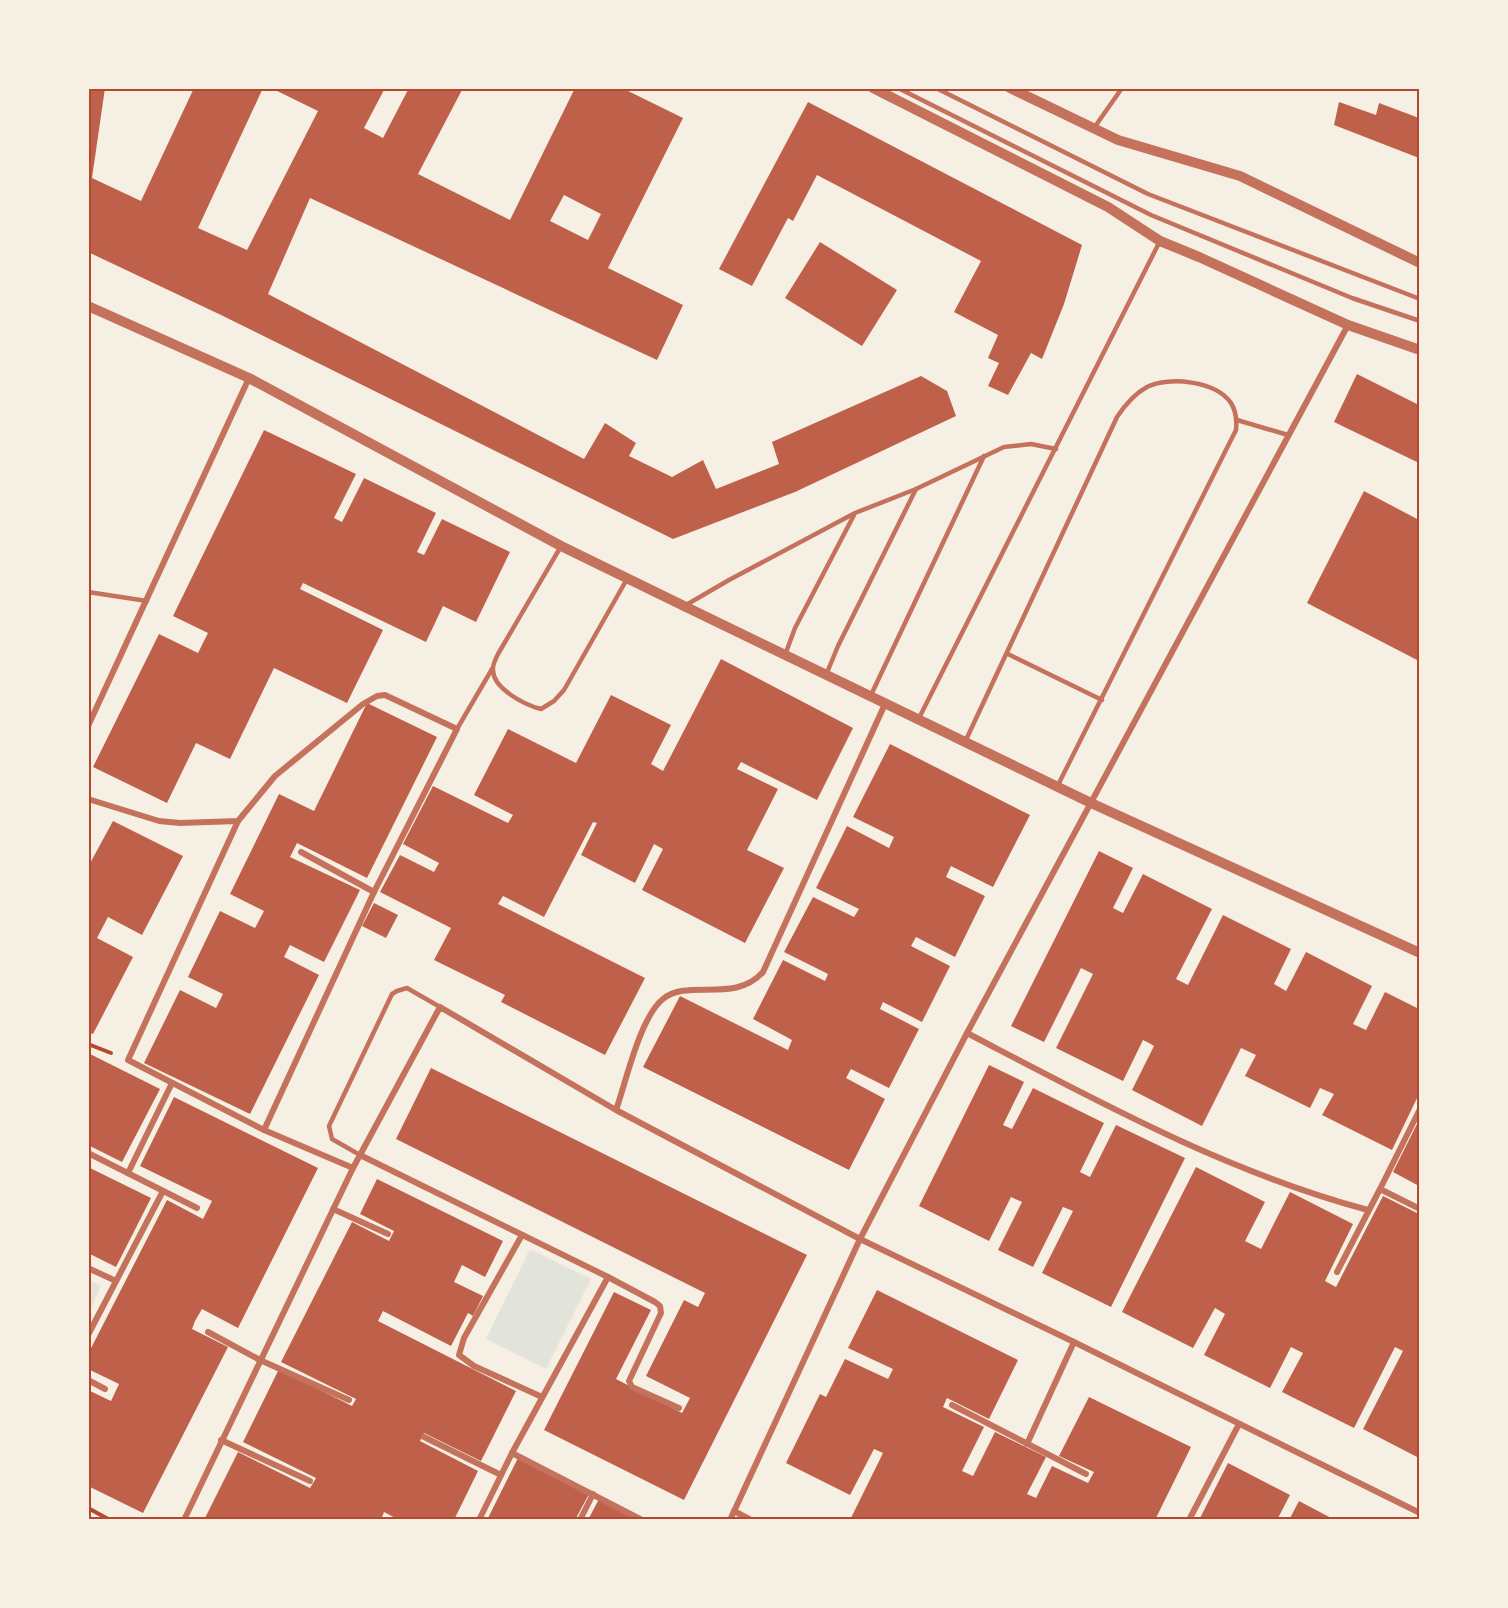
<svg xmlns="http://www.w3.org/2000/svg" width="1508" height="1608" font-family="'Alegreya Sans',sans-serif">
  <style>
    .green { fill: #e2e4dc }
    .building { fill: #bf614a; fill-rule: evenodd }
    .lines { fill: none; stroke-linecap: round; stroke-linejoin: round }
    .path { stroke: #b5482f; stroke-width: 4 }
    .service { stroke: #c5725c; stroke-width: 4.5 }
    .minor { stroke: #c5725c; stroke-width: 6 }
    .tertiary { stroke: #c5725c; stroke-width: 10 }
    .neatline { fill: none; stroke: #b5482f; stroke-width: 2 }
  </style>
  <rect width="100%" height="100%" fill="#f6efe4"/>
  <g class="green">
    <path d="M530 1249 591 1279 546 1369 486 1339Z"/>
    <path d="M89 1280 101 1286 89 1312Z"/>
  </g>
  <g class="building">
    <path d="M88 88H105L92 178 141 201 194 88H263L198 228 247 250 318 111 271 88H385L364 128 383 138 409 88H463L418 174 510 220 575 88H622L683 118 608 268 683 305 657 360 310 198 268 294 584 459 605 423 636 443 629 456 672 477 703 460 716 489 779 464 772 442 921 376 947 391 956 416 795 492 673 539 221 315 88 252ZM564 195 601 214 588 240 550 221Z"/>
    <path d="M808 102 1082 245 1064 304 1042 359 1031 353 1008 395 988 386 999 363 988 358 998 335 954 312 981 261 817 175 793 221 788 218 752 286 719 269Z"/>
    <path d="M1339 102 1376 115 1379 103 1419 118V158L1334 125Z"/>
    <path d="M820 242 897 290 862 346 785 298Z"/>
    <path d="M1357 374 1419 405V463L1334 422Z"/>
    <path d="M264 430 356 474 334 518 342 522 364 478 436 513 417 552 424 555 442 519 510 552 476 622 443 606 426 642 303 583 300 589 383 630 347 703 274 668 230 759 196 743 167 803 93 767 159 634 198 653 208 633 173 616Z"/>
    <path d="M1364 491 1419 520V661L1307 603Z"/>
    <path d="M721 659 853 728 817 800 741 762 737 769 778 789 747 850 784 868 745 943 642 890 663 849 654 844 635 883 581 855 597 823 593 822 544 917 503 896 498 904 645 978 605 1055 501 1002 505 995 434 960 451 928 380 892 400 855 434 872 439 863 403 844 433 786 508 823 513 815 474 795 508 729 576 763 611 695 671 725 651 764 663 771Z"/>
    <path d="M367 703 437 737 367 878 297 843 290 857 360 890 324 962 290 945 284 957 319 975 250 1114 144 1063 180 990 216 1008 223 994 188 977 220 911 255 928 264 911 230 894 279 794 314 811Z"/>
    <path d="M890 744 1030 815 993 887 951 866 946 877 985 896 955 957 916 937 911 946 950 966 922 1022 883 1002 880 1009 919 1029 889 1088 851 1069 846 1078 885 1099 849 1170 643 1067 680 996 788 1050 792 1040 753 1019 783 960 825 981 828 974 784 952 813 897 854 917 859 909 816 888 847 826 889 848 894 837 853 817Z"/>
    <path d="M113 821 183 856 142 935 108 917 97 938 133 957 93 1034 88 1032V867Z"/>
    <path d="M1099 851 1133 868 1113 908 1123 913 1143 874 1212 909 1176 979 1188 985 1223 915 1291 949 1274 984 1286 991 1306 952 1372 986 1353 1024 1366 1030 1385 992 1419 1009V1094L1392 1150 1322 1115 1334 1094 1320 1088 1310 1108 1245 1076 1256 1055 1241 1048 1202 1126 1132 1090 1154 1046 1149 1043 1143 1040 1123 1081 1056 1048 1093 974 1081 968 1044 1042 1011 1026Z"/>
    <path d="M374 903 398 915 386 938 362 926Z"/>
    <path d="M88 1053 160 1089 122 1162 88 1145Z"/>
    <path d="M989 1065 1024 1082 1003 1125 1012 1129 1033 1088 1104 1123 1080 1172 1090 1177 1116 1125 1185 1158 1111 1307 1042 1273 1073 1211 1063 1207 1033 1267 998 1250 1022 1202 1011 1197 989 1241 919 1206Z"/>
    <path d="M431 1068 807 1255 684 1500 544 1430 614 1292 651 1310 616 1379 682 1413 690 1398 646 1376 684 1300 698 1307 705 1293 396 1139Z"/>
    <path d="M174 1097 318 1168 238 1328 202 1309 195 1321 192 1329 228 1347 143 1513 88 1486V1390L111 1401 119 1384 88 1369V1354L167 1200 203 1219 212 1201 140 1166Z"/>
    <path d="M1419 1120V1186L1393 1172Z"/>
    <path d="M88 1167 151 1198 116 1267 88 1253Z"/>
    <path d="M1196 1167 1265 1202 1245 1241 1261 1249 1290 1192 1353 1224 1325 1281 1336 1287 1383 1196 1419 1214V1458L1363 1429 1403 1351 1395 1347 1354 1428 1282 1392 1303 1353 1291 1347 1270 1388 1204 1355 1225 1314 1215 1308 1193 1348 1122 1312Z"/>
    <path d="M377 1179 503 1241 485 1277 462 1265 454 1282 483 1296 473 1316 468 1313 451 1346 383 1311 378 1321 516 1391 481 1461 424 1433 420 1441 478 1471 454 1520H399L384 1512 381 1520H204L238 1452 310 1488 316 1478 243 1442 279 1369 352 1406 356 1399 281 1362 352 1222 389 1241 394 1231 360 1214Z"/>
    <path d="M877 1290 1018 1360 989 1419 947 1398 943 1407 984 1427 962 1471 973 1476 995 1432 1046 1457 1027 1494 1036 1498 1052 1466 1088 1483 1094 1472 1059 1456 1089 1397 1191 1447 1155 1520H850L883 1453 874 1449 850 1495 786 1463 820 1394 826 1397 845 1359 888 1379 893 1369 848 1348Z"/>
    <path d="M518 1458 589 1494 575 1520H487Z"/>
    <path d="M1228 1463 1290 1495 1277 1520H1199Z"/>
    <path d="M599 1499 639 1520H588Z"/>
    <path d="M1299 1501 1335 1520H1289Z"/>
  </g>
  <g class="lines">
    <g class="path">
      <path d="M88 1044 111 1053"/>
      <path d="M88 1508 110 1520"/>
    </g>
    <g class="service">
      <path d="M898 88 1151 215 1352 298 1420 321"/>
      <path d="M936 88 1148 194 1420 299"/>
      <path d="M1094 128 1122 88"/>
      <path d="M1237 420 1288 435"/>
      <path d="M560 548 498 654C496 658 493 664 493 668 491 688 525 705 541 709L554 701 564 690 627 579"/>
      <path d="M88 592 147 601"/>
      <path d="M686 605 729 580 855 513 916 489 1004 447 1031 444 1056 449"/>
      <path d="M1008 654 1102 700"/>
      <path d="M785 655 795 628 854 515"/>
      <path d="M826 675 838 646 916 489"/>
      <path d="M871 695 984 456"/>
      <path d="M918 720 1160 241"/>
      <path d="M457 729 492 669"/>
      <path d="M965 742 1117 417C1125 405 1134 394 1147 387 1169 376 1216 381 1231 403 1236 411 1237 420 1236 430L1058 785"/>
      <path d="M360 1155 332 1139 329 1126 392 994 397 991 407 988 440 1007"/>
    </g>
    <g class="minor">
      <path d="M88 726 249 378"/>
      <path d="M88 799 159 821 180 823 238 821 275 776 363 704 377 696 385 695 457 729 374 892 264 1130"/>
      <path d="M238 821 128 1060 264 1130 353 1168"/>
      <path d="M301 852 374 892"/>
      <path d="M967 1033C1097 1101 1226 1172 1368 1210"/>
      <path d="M1420 1109 1380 1189 1420 1209"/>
      <path d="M616 1110C626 1082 640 1017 663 999 688 978 735 1004 763 972L885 704"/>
      <path d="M88 1153 197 1208"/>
      <path d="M360 1155 608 1277 512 1453 479 1520"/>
      <path d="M128 1173 172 1083"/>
      <path d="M333 1209 388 1234"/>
      <path d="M522 1235 464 1338 459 1355 474 1366 542 1397"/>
      <path d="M88 1268 116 1281"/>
      <path d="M1337 1272 1380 1189"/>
      <path d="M608 1277 655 1302 660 1306 661 1313 629 1381 632 1387 679 1408"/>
      <path d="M208 1332 260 1360 349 1400"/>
      <path d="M88 1335 163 1191"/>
      <path d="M88 1380 105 1389"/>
      <path d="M952 1405 1086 1474"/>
      <path d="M424 1437 501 1475"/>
      <path d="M221 1440 310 1481"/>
      <path d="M1027 1444 1074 1342"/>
      <path d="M512 1453 642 1520"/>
      <path d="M734 1511 751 1520"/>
      <path d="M184 1520 353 1168 440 1007 616 1110 860 1239 1074 1342 1420 1513"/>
      <path d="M580 1520 593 1494"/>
      <path d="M730 1520 860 1239 967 1033 1348 325"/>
      <path d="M1189 1520 1239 1424"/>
    </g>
    <g class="tertiary">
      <path d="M873 88 1108 207 1160 241 1199 257 1348 325 1420 350"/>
      <path d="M1010 88 1118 140 1240 176 1420 263"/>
      <path d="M88 306 249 378 561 546 684 606 1091 803 1420 953"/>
    </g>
  </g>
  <rect width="1508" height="1608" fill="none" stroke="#f6efe4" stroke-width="180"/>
  <rect x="90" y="90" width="1328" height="1428" class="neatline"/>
</svg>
